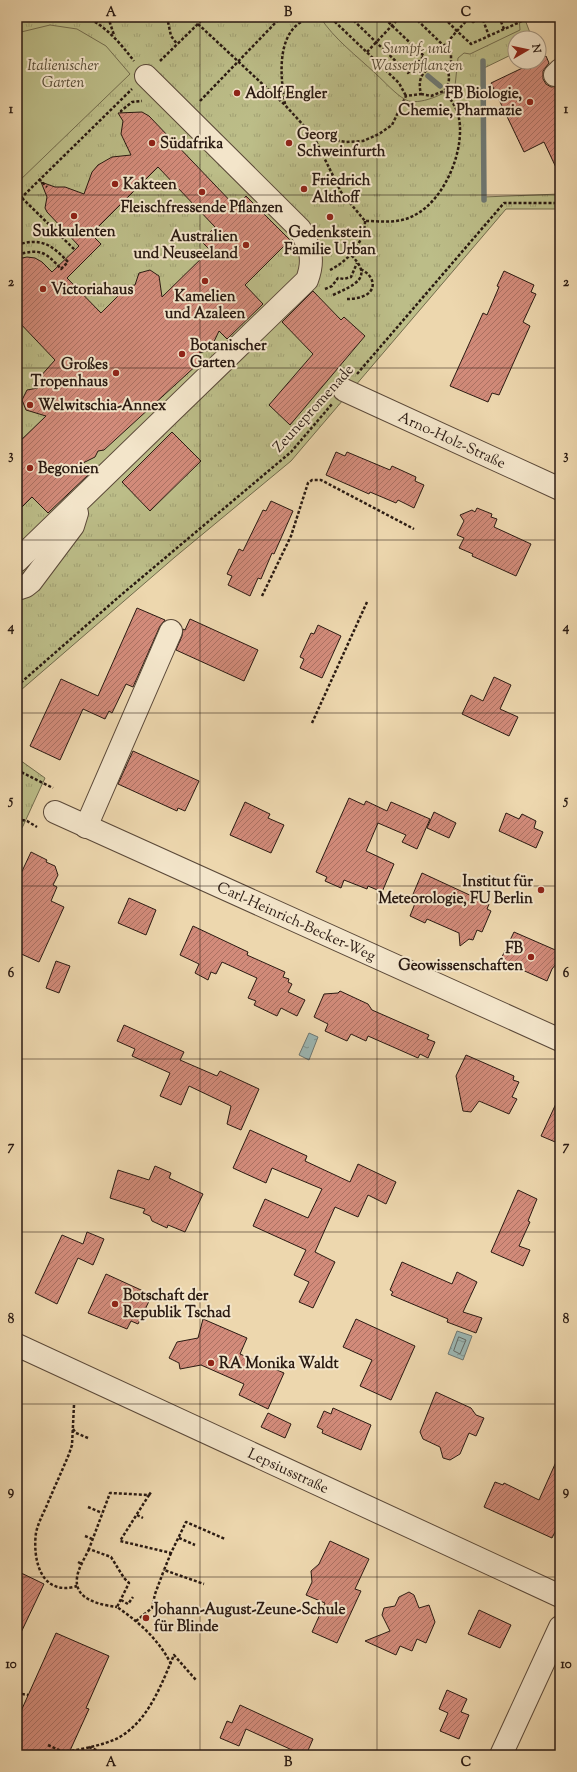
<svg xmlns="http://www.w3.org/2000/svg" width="577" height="1772" font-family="'Sorts Mill Goudy',serif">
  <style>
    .park { fill: url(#park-tufts); stroke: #736c4d }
    .garden { fill: #bcbd88; stroke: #736c4d }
    .water { fill: url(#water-ripples); stroke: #6e7873 }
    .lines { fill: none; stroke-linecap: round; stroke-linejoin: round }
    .shore { stroke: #636863; stroke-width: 1 }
    .stream { stroke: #6e7873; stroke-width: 5.5 }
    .building { fill: url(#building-hatch); stroke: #2a1a12; fill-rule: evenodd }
    .minor-casing { stroke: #5b4939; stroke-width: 24 }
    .path { stroke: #2a1a12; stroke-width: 2.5; stroke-dasharray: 3 2; stroke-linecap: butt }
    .minor { stroke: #f3e5ca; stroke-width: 22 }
    .grid { fill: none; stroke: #2a1a12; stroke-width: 1; stroke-opacity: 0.55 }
    .poi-dot { fill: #8f2418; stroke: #f3e5ca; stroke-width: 1.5 }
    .labels { text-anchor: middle; stroke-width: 4; stroke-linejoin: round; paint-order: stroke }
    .park-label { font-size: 15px; font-style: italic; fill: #564b35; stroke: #f3e5ca }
    .poi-label { font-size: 15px; font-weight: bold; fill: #2a1a12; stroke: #f3e5ca; text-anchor: start }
    .street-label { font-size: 15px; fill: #2a1a12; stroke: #f3e5ca }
    .neatline { fill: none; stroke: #2a1a12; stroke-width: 1.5 }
    .grid-label { font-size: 13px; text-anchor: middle; font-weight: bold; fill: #2a1a12 }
  </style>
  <defs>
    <pattern id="park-tufts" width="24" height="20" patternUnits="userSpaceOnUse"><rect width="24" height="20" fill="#bcbd88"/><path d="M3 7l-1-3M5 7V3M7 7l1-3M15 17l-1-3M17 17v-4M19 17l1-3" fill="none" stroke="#a2a274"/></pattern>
    <pattern id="water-ripples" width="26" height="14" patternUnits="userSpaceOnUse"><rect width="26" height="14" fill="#9cb7b4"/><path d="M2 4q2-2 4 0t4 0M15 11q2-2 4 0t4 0" fill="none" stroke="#7f9491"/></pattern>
    <pattern id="building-hatch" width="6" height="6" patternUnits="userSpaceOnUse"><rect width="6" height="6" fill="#d28b7a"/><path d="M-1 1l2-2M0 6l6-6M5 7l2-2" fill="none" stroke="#ab7163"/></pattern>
  </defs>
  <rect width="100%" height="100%" fill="#edd7ae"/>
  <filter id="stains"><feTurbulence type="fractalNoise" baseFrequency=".005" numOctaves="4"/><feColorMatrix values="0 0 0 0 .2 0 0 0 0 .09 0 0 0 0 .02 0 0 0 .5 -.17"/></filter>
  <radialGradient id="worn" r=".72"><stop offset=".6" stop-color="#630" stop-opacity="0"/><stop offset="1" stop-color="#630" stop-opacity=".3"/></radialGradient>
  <g class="park">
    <path d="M17 17H524L532 38H515V53L482 69 483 197 560 194V209H506L291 461 175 557 21 690 17 696Z"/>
    <path d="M17 758 45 778 23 826 20 831 17 832Z"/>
  </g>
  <g class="garden">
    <path d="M320 17H519L520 30 470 54 464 53 458 58 455 86C445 94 419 106 406 100 395 94 385 82 376 74 357 56 334 39 320 17Z"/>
    <path d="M50 25 77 29 106 46 130 74 17 183V33Z"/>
  </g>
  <g class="water">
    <path d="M309 1033 318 1037 309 1060 299 1055Z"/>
    <path d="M457 1331 472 1336 463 1360 448 1354Z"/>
  </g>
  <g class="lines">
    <path class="shore" d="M459 1337 466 1340 460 1354 454 1351Z"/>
    <g class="stream">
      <path d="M483 61 484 200"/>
      <path d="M428 76 440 86"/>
    </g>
  </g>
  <g class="building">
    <path d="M546 56 549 63 543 71V79L546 84 551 87 560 86V176L544 142 524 152 491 83 535 62H539V60Z"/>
    <path d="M142 112 149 116 236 207 246 196 290 240 245 285 263 304 227 339 219 331 210 350 199 353V363L104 450 98 451 95 457 79 465 88 475 48 513 32 497 17 512V444L46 416 26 410 22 400 27 390 38 388 39 378 55 360 17 320V259L27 257 35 258 42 262 52 272 79 246 47 212 45 208 47 197 41 182 55 187H65L84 194 92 172 98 165 112 157 131 155 121 134 123 121 118 113ZM158 167 215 227 201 241 210 250 162 297 159 276 150 270 139 273 135 285 128 286 101 313 67 278 101 244 91 234Z"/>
    <path d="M504 271 534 285 531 292 536 294 523 322 530 326 499 395 492 393 488 402 450 386 483 313 487 315 499 287 497 286Z"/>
    <path d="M313 291 341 320 344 317 365 336 290 425 269 405 313 354 282 322Z"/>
    <path d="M172 432 201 461 150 511 122 482Z"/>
    <path d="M336 452 345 456 347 452 390 470 392 466 416 477 415 481 424 485 414 508 398 500 396 503 370 492 369 494 326 475Z"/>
    <path d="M271 501 293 511 274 554 272 553 261 579 258 578 250 596 228 585 232 576 227 574 239 549 243 551 263 510 266 511Z"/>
    <path d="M477 508 492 514 491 517 497 519 494 527 531 544 516 576 472 556 473 554 459 548 464 538 457 535 464 521 460 515 472 510 475 512Z"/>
    <path d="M137 608 165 620 160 626 133 687 126 684 112 713 109 711 105 719 83 709 60 760 30 746 61 679 98 696Z"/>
    <path d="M190 619 258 650 244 681 176 650 182 636 183 629 185 630Z"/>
    <path d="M318 625 341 636 322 678 300 668 304 659 300 657 311 633 314 634Z"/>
    <path d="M494 677 511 685 500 709 518 717 509 736 462 714 471 695 483 701Z"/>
    <path d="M133 751 199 781 185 811 178 808 177 811 118 784Z"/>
    <path d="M349 798 364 805 366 801 387 811 391 802 430 819 417 849 402 842 406 835 378 823 366 851 394 864 382 892 368 886 367 889 344 880 341 888 325 881 327 877 316 872Z"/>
    <path d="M245 802 270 814 268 818 284 825 271 853 230 835Z"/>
    <path d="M434 812 456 823 449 838 427 828Z"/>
    <path d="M506 813 519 819 522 814 536 821 534 828 543 832 536 848 499 831Z"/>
    <path d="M31 852 47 860 46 862 55 866 58 875 53 885 57 887 51 901 64 907 39 962 17 952V882Z"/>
    <path d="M422 873 489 904 487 909 491 911 482 932 477 930 473 940 469 939 460 946 459 933 427 919 425 923 410 916 416 901 411 899Z"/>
    <path d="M129 898 156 910 146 935 118 923Z"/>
    <path d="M193 926 248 952 247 955 285 972 283 977 289 979 288 982 292 984 288 992 305 1000 297 1016 281 1008 277 1016 254 1005 256 1001 248 998 257 978 222 962 216 974 211 972 208 980 195 973 199 964 180 955Z"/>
    <path d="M514 932 560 952V959L552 969 547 981 509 964 499 963Z"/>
    <path d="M56 961 70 966 59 993 46 988Z"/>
    <path d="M340 991 368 1004 372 1010 429 1035 427 1039 435 1042 428 1058 420 1054 418 1058 368 1036 366 1041 351 1034 347 1041 325 1031 328 1024 314 1017 324 994 338 993Z"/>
    <path d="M124 1025 184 1052 180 1060 217 1076 220 1071 259 1089 241 1130 227 1124 231 1106 189 1086 181 1105 160 1096 170 1073 132 1056 135 1049 117 1041Z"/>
    <path d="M466 1055 514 1076 513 1080 519 1082 512 1097 517 1099 509 1114 479 1101 471 1112 463 1111 456 1076Z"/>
    <path d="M560 1095V1144L541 1136Z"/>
    <path d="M250 1130 307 1156 305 1161 350 1182 358 1164 396 1182 386 1204 368 1195 358 1217 335 1207 315 1252 335 1262 313 1308 299 1302 309 1282 294 1275 306 1250 253 1226 265 1199 308 1218 322 1189 272 1168 266 1183 233 1168Z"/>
    <path d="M155 1166 171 1173 169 1178 203 1194 185 1232 168 1225 167 1228 152 1221 150 1216 143 1213 145 1209 110 1198 118 1170 149 1180Z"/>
    <path d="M518 1190 537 1199 528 1221 530 1222 519 1246 530 1250 523 1266 491 1252Z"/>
    <path d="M87 1232 104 1239 93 1265 78 1258 57 1304 35 1293 62 1235 83 1244Z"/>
    <path d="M402 1262 452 1284 457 1272 477 1282 463 1312 482 1318 476 1333 447 1322 448 1319 391 1295 393 1292 390 1290Z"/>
    <path d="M106 1274 152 1295 138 1324 131 1321 127 1329 88 1313Z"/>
    <path d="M203 1319 247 1338 240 1354 284 1373 268 1409 239 1395 244 1384 201 1365 180 1369 179 1363 169 1358 177 1342 198 1338Z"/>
    <path d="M356 1319 415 1346 391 1400 360 1386 372 1360 343 1347Z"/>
    <path d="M436 1392 471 1408 476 1415 484 1418 476 1436 469 1433 460 1454 450 1460 443 1458 440 1447 423 1439 420 1432Z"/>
    <path d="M333 1408 371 1425 361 1450 322 1433 323 1430 317 1427 324 1411 331 1414Z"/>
    <path d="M268 1413 291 1424 285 1438 261 1427Z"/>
    <path d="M560 1453V1522L552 1538 484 1507 495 1482 503 1485 504 1483 539 1500Z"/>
    <path d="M330 1541 369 1559 355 1589 361 1591 337 1643 312 1632 325 1603 306 1595 312 1582 311 1571 319 1564Z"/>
    <path d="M17 1571 44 1584 17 1641Z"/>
    <path d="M409 1592 414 1595 419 1608 429 1605 435 1622 426 1643 417 1639 412 1651 400 1646 396 1655 365 1641 390 1631 382 1615 384 1608 395 1606 399 1597Z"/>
    <path d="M479 1610 511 1625 500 1648 468 1634Z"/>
    <path d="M56 1633 109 1656 86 1708 89 1709 68 1755H17V1720Z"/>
    <path d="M447 1690 467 1699 461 1712 469 1715 459 1739 440 1731 448 1713 439 1709Z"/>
    <path d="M240 1705 313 1739 306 1755H303L246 1729 239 1746 220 1738 227 1721 232 1723Z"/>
  </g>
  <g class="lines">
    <defs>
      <g id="minor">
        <path d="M555 75 560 70"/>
        <path id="s1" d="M344 390 560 489"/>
        <path d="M17 561 307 280C315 259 310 248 300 229L146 76"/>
        <path d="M17 589 26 586 31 582 73 526 77 513"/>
        <path id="s2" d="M55 812 560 1040"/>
        <path d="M86 827 171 631"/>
        <path id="s3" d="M17 1345 560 1596"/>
        <path d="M501 1755 560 1627"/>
      </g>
    </defs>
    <use href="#minor" class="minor-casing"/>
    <g class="path">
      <path d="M86 17C107 27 120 43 134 61"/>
      <path d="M108 17 114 35"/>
      <path d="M167 17 171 36 177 44"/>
      <path d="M326 17 332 19 399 83 406 96"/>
      <path d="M350 17 408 73 424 56 383 17"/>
      <path d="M414 17 444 46"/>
      <path d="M499 17 504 29"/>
      <path d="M468 18 473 22 489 17"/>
      <path d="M469 18 457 31 471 44 531 17"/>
      <path d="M483 20 489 36"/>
      <path d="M198 24 285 105 314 137 346 142 363 141 379 134 392 125 406 96 421 94C416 74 427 64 447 68L451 62V52L444 46 457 31 443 17"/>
      <path d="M367 52 400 17"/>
      <path d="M160 61 205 17"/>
      <path d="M421 94 431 96 444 91C450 83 450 77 447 68"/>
      <path d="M200 101 281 17"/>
      <path d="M285 104C280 75 275 26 313 17"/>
      <path d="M122 112 121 111 132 102 142 101"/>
      <path d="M314 137 341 192 365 221C381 221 398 224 413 216 445 201 467 147 458 114 455 105 450 98 444 91"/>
      <path d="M39 179 47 187"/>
      <path d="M22 198 75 250"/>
      <path d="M17 202 132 89"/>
      <path d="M17 245C41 237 52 245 68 262L61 269C46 252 40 248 17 255"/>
      <path d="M330 270C348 261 365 242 365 221"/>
      <path d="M325 289 332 286 338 278 344 279 351 277 357 263"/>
      <path d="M333 295C354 285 375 278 350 254"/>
      <path d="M347 299C353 299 360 298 366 295 379 287 371 273 360 269"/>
      <path d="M357 374 504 203H560"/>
      <path d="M262 596 291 536 308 483 312 480H321L414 529"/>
      <path d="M17 686 121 595 291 452 332 404"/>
      <path d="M312 723 367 602"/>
      <path d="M17 770 53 788"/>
      <path d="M17 819 27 821 37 827"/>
      <path d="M74 1405 72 1445 69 1454C62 1471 54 1488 47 1505 43 1514 38 1523 36 1533 33 1554 38 1588 65 1588 69 1588 74 1587 77 1586"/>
      <path d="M73 1429 76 1433 88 1438"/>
      <path d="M149 1495 152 1491"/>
      <path d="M88 1507 102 1513"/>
      <path d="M137 1515 143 1518"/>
      <path d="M85 1536 92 1539"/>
      <path d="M179 1538 195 1545"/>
      <path d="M89 1549C85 1558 78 1568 77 1578 74 1600 101 1605 117 1607"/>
      <path d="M171 1553 164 1570 204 1584"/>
      <path d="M78 1562 82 1564"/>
      <path d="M121 1600 128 1604 133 1597"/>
      <path d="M136 1621 152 1608 155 1594 164 1570"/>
      <path d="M171 1664C159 1640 139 1622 117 1607L129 1583 124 1578 111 1557 89 1549 110 1493 149 1495 120 1541 171 1553 186 1522 225 1539"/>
      <path d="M17 1693 28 1695"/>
      <path d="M48 1745 61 1751H69C84 1749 102 1745 116 1739 148 1723 161 1685 174 1655L196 1680"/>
      <path d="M89 1747 108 1755"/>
    </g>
    <use href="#minor" class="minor"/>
  </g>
  <path class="grid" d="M200 17V1755M377 17V1755M17 195H560M17 368H560M17 540H560M17 713H560M17 886H560M17 1059H560M17 1232H560M17 1404H560M17 1577H560"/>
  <g class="poi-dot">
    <circle cx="237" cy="93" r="4"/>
    <circle cx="530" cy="102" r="4"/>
    <circle cx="152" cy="143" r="4"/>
    <circle cx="289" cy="143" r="4"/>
    <circle cx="115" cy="184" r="4"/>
    <circle cx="304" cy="189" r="4"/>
    <circle cx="202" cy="192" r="4"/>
    <circle cx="74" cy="216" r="4"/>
    <circle cx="330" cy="217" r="4"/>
    <circle cx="246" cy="245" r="4"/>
    <circle cx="205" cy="281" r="4"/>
    <circle cx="43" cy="289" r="4"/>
    <circle cx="182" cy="354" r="4"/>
    <circle cx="116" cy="373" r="4"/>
    <circle cx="30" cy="405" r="4"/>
    <circle cx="30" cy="468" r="4"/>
    <circle cx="541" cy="890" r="4"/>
    <circle cx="531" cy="957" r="4"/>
    <circle cx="115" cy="1304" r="4"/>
    <circle cx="211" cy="1363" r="4"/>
    <circle cx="146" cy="1618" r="4"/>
  </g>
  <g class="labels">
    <g class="park-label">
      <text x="417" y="53">Sumpf- und<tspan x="417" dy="17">Wasserpflanzen</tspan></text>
      <text x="63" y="70">Italienischer<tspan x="63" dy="17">Garten</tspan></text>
    </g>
    <g class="poi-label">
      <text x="245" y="98">Adolf Engler</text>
      <text x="522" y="98" text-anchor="end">FB Biologie,<tspan x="522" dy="17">Chemie, Pharmazie</tspan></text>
      <text x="297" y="139">Georg<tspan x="297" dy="17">Schweinfurth</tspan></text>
      <text x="160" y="148">Südafrika</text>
      <text x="312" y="185">Friedrich<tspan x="312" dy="17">Althoff</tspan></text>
      <text x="123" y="189">Kakteen</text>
      <text x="202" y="212" text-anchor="middle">Fleischfressende Pflanzen</text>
      <text x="74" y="236" text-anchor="middle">Sukkulenten</text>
      <text x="330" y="237" text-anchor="middle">Gedenkstein<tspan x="330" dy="17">Familie Urban</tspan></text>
      <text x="238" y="241" text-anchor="end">Australien<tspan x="238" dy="17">und Neuseeland</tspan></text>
      <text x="51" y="294">Victoriahaus</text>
      <text x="205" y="301" text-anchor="middle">Kamelien<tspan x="205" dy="17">und Azaleen</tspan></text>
      <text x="190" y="350">Botanischer<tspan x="190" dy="17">Garten</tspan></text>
      <text x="108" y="369" text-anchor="end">Großes<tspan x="108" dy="17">Tropenhaus</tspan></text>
      <text x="38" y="410">Welwitschia-Annex</text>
      <text x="38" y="473">Begonien</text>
      <text x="533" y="886" text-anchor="end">Institut für<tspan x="533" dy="17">Meteorologie, FU Berlin</tspan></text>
      <text x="523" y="953" text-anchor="end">FB<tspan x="523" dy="17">Geowissenschaften</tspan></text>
      <text x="123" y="1300">Botschaft der<tspan x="123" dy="17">Republik Tschad</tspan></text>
      <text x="219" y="1368">RA Monika Waldt</text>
      <text x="154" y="1614">Johann-August-Zeune-Schule<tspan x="154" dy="17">für Blinde</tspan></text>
    </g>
    <g class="street-label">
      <text transform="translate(313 408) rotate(-48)" y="5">Zeunepromenade</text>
      <text dy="5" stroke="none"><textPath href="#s1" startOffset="119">Arno-Holz-Straße</textPath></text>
      <text dy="5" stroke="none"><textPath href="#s2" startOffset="265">Carl-Heinrich-Becker-Weg</textPath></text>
      <text dy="5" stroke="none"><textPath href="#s3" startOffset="299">Lepsiusstraße</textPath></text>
    </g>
  </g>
  <rect width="577" height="1772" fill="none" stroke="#edd7ae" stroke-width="44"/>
  <g transform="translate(527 50) rotate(81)"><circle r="19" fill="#f3e5ca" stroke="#a39480"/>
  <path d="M0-3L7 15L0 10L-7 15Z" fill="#8f2418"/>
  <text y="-6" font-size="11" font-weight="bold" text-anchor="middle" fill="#2a1a12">N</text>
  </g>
  <rect x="22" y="22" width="533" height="1728" class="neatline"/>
  <g class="grid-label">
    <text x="111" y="16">A</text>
    <text x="288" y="16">B</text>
    <text x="466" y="16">C</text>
    <text x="11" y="113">1</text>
    <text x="566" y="113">1</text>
    <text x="11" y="286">2</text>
    <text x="566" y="286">2</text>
    <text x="11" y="459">3</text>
    <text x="566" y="459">3</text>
    <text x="11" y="631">4</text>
    <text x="566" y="631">4</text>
    <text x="11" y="804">5</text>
    <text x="566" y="804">5</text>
    <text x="11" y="977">6</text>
    <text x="566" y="977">6</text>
    <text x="11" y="1150">7</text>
    <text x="566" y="1150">7</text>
    <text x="11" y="1323">8</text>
    <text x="566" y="1323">8</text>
    <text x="11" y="1495">9</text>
    <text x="566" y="1495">9</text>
    <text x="11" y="1668">10</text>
    <text x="566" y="1668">10</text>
    <text x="111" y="1766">A</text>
    <text x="288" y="1766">B</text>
    <text x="466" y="1766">C</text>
  </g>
  <rect width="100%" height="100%" filter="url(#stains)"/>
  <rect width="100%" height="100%" fill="url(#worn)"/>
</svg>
